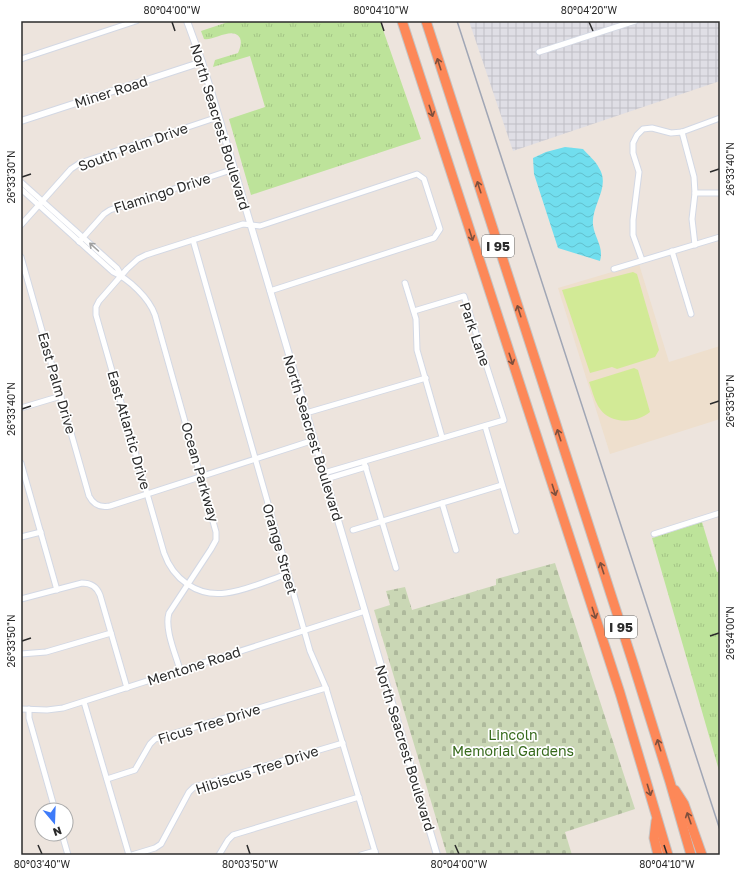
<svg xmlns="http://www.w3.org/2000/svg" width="741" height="876" font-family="'Golos Text',sans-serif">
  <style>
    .industrial { fill: url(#industrial-grid) }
    .education { fill: #eedfcd }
    .grass { fill: url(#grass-tufts) }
    .cemetery { fill: url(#cemetery-stones) }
    .pitch { fill: #d2ea96 }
    .water { fill: url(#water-waves) }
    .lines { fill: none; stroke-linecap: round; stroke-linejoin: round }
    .minor-casing { stroke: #d3d8e4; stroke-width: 7 }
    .tertiary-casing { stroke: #d3d8e4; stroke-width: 8 }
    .motorway-casing { stroke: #c4c4c4; stroke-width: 11 }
    .minor { stroke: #fff; stroke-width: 5 }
    .tertiary { stroke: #fff; stroke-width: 6 }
    .motorway { stroke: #fd8858; stroke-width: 9 }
    .rail { stroke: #a0a6b5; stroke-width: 1.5 }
    .oneway { stroke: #7f503d }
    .oneway2 { stroke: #a0a0a0 }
    .ticks { fill: none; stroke: #2b2b2b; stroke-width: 1.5 }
    .labels { text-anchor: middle; stroke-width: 3.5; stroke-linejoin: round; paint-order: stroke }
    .shield { fill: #fff; stroke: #6b6b6b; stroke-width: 1 }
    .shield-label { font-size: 13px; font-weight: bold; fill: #2b2b2b }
    .street-label { font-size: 14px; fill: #2b2b2b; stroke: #fff }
    .park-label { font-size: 14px; fill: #36691b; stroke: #fff }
    .neatline { fill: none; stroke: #2b2b2b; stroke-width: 1.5 }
    .ticks-label { font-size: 10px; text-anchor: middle; fill: #2b2b2b }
  </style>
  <defs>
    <pattern id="industrial-grid" width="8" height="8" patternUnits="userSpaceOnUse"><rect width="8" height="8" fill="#dfdee5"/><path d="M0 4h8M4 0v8" fill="none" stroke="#c0bfc5"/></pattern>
    <pattern id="grass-tufts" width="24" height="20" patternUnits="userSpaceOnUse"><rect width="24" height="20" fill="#bde39a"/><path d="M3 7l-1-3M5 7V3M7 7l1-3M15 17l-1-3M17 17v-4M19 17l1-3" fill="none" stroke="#a3c385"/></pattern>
    <pattern id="cemetery-stones" width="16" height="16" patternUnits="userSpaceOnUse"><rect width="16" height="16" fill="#cad7b5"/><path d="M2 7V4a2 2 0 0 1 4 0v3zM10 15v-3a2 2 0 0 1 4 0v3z" fill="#aeb99c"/></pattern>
    <pattern id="water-waves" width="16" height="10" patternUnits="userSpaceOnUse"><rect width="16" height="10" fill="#71deee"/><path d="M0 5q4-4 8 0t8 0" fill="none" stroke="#62bfcc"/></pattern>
  </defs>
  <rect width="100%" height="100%" fill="#ede4dd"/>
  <path class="industrial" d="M469 21H720V81L513 151Z"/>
  <path class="education" d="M639 264 669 362 720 346V419L610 454 558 288Z"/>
  <g class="grass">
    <path d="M231 21H380L421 139 251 195 229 119 265 107 250 56 213 67 215 60 238 53C240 48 242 43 240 38 233 26 214 41 204 39L201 31Z"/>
    <path d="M702 522 717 572 720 571V774L652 538Z"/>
  </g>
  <path class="cemetery" d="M555 563 635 809 565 832 572 855H447L374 610 390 605 386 591 405 587 412 610 496 585V579Z"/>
  <g class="pitch">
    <path d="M633 272 637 274 659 350 655 357 617 369 612 367 590 373 562 290Z"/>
    <path d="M634 368 638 370 650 412C635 424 609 425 598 406 594 399 592 390 589 382Z"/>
  </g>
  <path class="water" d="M565 147 583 149C588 155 596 161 599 168 611 187 591 205 593 225 595 239 604 247 600 261L558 248 534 174 533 158 546 152Z"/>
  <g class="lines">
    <defs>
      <g id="minor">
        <path d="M539 52 635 21"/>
        <path d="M21 59 136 21"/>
        <path d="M682 132 694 177 695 193 692 219 695 245"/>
        <path d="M21 182 117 268 121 275"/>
        <path d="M21 189 113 272C129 279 149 298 155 315L216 532V540L211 549 169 613C164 629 176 655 180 670"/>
        <path d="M695 193H720"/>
        <path d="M21 225 71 169 80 163 218 117"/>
        <path d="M193 240 310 651 326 688 376 855"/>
        <path d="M79 242 104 214 110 210 234 169"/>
        <path d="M672 251 691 314"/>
        <path d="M21 257 89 496C93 504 100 508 110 506L314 440"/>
        <path d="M642 260 633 235V220L639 172 633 153V143L637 135 643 129 652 128 671 133 682 132 720 118"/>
        <path d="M614 269 720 237"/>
        <path d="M405 283 416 319 417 350 442 437"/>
        <path d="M270 291 434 238 440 229 424 179 417 174 260 226 243 224 146 255 138 259 127 269 99 301 96 307V315L164 553C173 579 197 597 226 593 245 591 269 580 287 574"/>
        <path d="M21 408 61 396"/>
        <path d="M306 413 426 378"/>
        <path d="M485 426 516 531"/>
        <path d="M364 462 396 568"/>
        <path d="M21 463 57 590"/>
        <path d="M324 473 504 420 464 296 414 311"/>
        <path d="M326 479 366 467"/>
        <path d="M442 503 456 550"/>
        <path d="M353 530 502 485"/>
        <path d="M654 534 720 513"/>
        <path d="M21 537 41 532"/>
        <path d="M21 599 82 583C91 583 97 587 100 595L127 688"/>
        <path d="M21 654 46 652 111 633"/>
        <path d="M84 702 129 855"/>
        <path d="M21 709 47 710 63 708 365 611"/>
        <path d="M29 709V718L55 810"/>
        <path d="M107 779 135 770 150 744 155 739 326 688"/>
        <path d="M62 834 68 855"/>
        <path d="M132 855 155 848 161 844 189 792 194 787 343 743"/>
        <path d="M219 855 228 840 233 835 359 797"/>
        <path d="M361 855 375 851"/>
      </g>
      <g id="tertiary">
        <path d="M187 21 202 62 217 111 437 855"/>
        <path d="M21 121 202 62"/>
      </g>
      <g id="motorway">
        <path d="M402 21 620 693 668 855"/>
        <path d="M426 21 633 663 670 782 691 855"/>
        <path d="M675 790 684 804 702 855"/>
        <path d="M656 821 654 838 658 855"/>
      </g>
    </defs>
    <use href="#minor" class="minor-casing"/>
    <use href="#tertiary" class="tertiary-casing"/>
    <use href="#motorway" class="motorway-casing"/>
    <use href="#minor" class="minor"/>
    <use href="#tertiary" class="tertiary"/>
    <use href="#motorway" class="motorway"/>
    <path class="rail" d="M457 21 720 830"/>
  </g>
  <defs><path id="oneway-shaft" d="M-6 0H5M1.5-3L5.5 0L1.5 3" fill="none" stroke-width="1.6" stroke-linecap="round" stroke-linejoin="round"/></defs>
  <g class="oneway">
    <use href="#oneway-shaft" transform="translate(439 64) rotate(-108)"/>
    <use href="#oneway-shaft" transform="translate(431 111) rotate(72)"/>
    <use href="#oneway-shaft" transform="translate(479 187) rotate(-108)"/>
    <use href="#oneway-shaft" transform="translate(471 235) rotate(72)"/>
    <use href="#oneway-shaft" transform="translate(519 311) rotate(-108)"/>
    <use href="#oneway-shaft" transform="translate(511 359) rotate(72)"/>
    <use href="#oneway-shaft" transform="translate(559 435) rotate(-108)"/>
    <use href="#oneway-shaft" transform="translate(554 490) rotate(72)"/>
    <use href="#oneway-shaft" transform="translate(602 568) rotate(-108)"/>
    <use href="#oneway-shaft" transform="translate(594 613) rotate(72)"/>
    <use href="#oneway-shaft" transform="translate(659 745) rotate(-107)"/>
    <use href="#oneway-shaft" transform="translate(649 790) rotate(73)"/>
    <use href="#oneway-shaft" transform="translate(689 818) rotate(-109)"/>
  </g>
  <use class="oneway2" href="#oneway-shaft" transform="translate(94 247) rotate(-138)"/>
  <path class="ticks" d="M172 22 175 31M381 22 384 31M589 22 593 31M710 172 719 169M22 177 31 174M710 404 719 401M22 409 31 406M710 636 719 633M22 641 31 638M38 845 42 854M247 845 250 854M455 845 459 854M664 845 667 854"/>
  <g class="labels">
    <g class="shield">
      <rect x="482" y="235" width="32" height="22" rx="3"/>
      <rect x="605" y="616" width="32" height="22" rx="3"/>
    </g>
    <g class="shield-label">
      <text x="498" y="251">I 95</text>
      <text x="621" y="632">I 95</text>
    </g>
    <g class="street-label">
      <text transform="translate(111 92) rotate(-18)" y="5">Miner Road</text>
      <text transform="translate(220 127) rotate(73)" y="5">North Seacrest Boulevard</text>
      <text transform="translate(133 147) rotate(-20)" y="5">South Palm Drive</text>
      <text transform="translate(162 193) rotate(-18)" y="5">Flamingo Drive</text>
      <text transform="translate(475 334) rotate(71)" y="5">Park Lane</text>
      <text transform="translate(57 383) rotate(74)" y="5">East Palm Drive</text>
      <text transform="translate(129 430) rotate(74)" y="5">East Atlantic Drive</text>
      <text transform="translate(313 438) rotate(73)" y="5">North Seacrest Boulevard</text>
      <text transform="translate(200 472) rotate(74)" y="5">Ocean Parkway</text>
      <text transform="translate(280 549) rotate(74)" y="5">Orange Street</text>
      <text transform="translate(194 666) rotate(-18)" y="5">Mentone Road</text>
      <text transform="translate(209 724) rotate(-17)" y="5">Ficus Tree Drive</text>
      <text transform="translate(405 748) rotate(73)" y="5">North Seacrest Boulevard</text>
      <text transform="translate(257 770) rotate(-18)" y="5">Hibiscus Tree Drive</text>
    </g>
    <g class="park-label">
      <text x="513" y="740">Lincoln<tspan x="513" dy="16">Memorial Gardens</tspan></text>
    </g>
  </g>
  <rect width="741" height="876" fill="none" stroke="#ffffff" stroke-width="44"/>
  <g transform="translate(54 822) rotate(161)"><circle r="19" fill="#ffffff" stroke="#aaaaaa"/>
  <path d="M0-3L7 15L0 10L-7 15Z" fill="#3e7bf9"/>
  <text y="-6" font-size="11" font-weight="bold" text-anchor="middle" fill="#2b2b2b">N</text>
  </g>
  <rect x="22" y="22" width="697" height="832" class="neatline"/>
  <g class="ticks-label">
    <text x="172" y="14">80°04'00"W</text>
    <text x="381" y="14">80°04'10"W</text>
    <text x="589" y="14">80°04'20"W</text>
    <text transform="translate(730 169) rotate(-90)" y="4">26°33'40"N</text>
    <text transform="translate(11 177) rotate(-90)" y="4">26°33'30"N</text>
    <text transform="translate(730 401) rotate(-90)" y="4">26°33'50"N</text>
    <text transform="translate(11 409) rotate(-90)" y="4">26°33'40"N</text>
    <text transform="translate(730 633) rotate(-90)" y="4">26°34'00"N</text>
    <text transform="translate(11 641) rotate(-90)" y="4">26°33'50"N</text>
    <text x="42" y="868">80°03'40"W</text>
    <text x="250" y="868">80°03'50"W</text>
    <text x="459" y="868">80°04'00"W</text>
    <text x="667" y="868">80°04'10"W</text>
  </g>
</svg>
